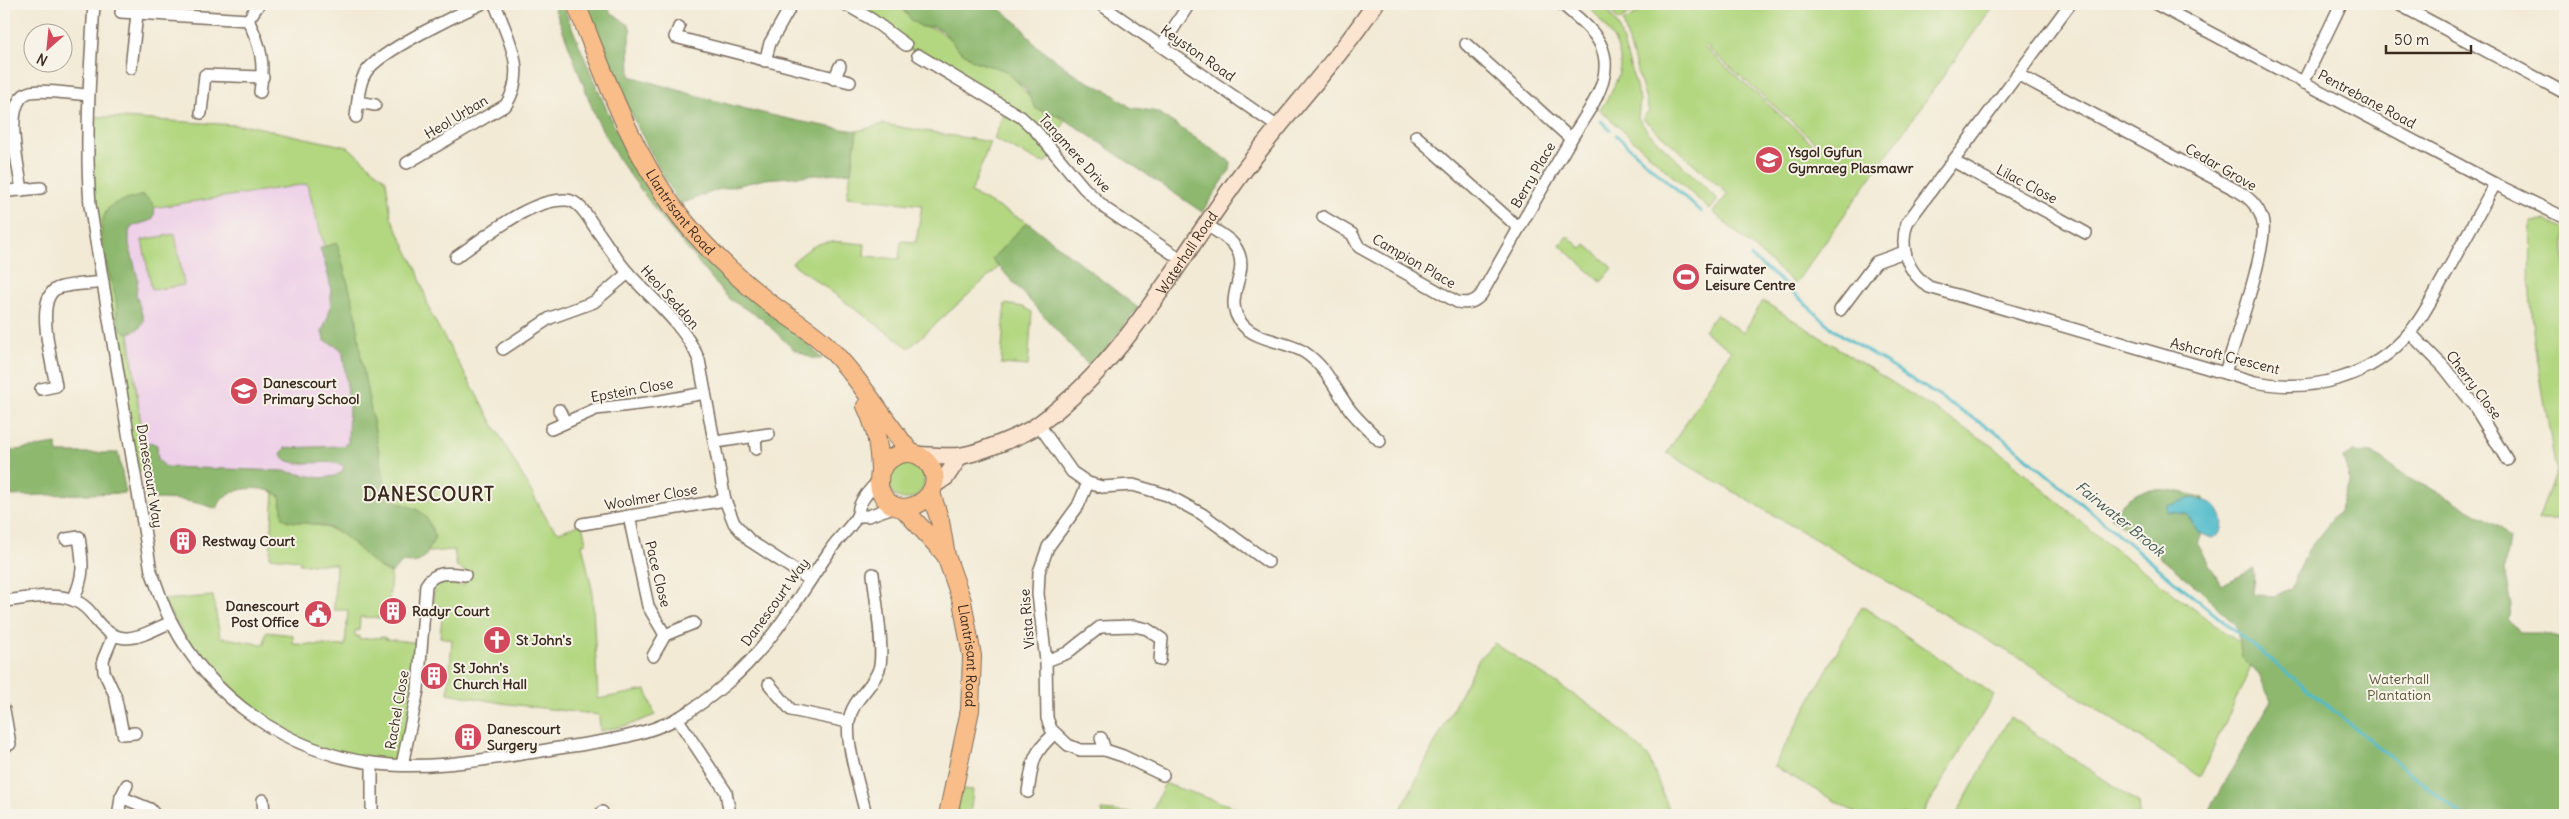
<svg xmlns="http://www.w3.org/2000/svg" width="2569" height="819" font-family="Delius,sans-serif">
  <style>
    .built { fill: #eed0e8 }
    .green { fill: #b2d780; stroke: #76804f; fill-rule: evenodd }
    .forest { fill: #8db86e; stroke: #647146 }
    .water { fill: #4fbbca; stroke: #457274 }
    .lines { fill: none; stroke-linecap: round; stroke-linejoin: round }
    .stream { stroke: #4fbbca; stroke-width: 3 }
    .street-casing { stroke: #7b6d5e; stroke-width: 14 }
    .secondary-casing { stroke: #7b6d5e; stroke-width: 19 }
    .primary-casing { stroke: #7b6d5e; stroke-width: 20 }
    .street { stroke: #fff; stroke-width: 11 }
    .secondary { stroke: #fce5d0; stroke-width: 16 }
    .primary { stroke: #f8bd89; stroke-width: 18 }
    .labels { text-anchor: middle; stroke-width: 4; stroke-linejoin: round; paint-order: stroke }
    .street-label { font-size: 14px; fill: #3b2a1e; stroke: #f7f3e8 }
    .poi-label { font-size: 14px; font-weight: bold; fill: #3b2a1e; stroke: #f7f3e8; text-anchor: start }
    .park-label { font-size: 14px; fill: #595536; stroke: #f7f3e8 }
    .water-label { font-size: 15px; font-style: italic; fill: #415652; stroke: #f7f3e8 }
    .district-label { font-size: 19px; font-weight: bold; letter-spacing: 1px; fill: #3b2a1e; stroke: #f7f3e8 }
  </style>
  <rect width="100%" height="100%" fill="#f7f3e8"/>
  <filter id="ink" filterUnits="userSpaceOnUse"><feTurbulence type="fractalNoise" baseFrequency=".02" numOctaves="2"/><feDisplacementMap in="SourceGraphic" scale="10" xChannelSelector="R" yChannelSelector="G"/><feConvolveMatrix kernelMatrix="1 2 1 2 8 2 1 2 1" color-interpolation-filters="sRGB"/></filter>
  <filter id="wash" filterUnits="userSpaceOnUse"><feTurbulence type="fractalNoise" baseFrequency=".0096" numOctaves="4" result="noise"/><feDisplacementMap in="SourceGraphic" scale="20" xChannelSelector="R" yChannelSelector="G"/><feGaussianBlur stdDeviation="1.12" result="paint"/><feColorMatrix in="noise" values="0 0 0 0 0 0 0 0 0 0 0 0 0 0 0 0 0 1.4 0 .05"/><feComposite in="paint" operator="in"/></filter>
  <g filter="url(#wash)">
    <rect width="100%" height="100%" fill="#f2ead5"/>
    <path class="built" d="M307 184 343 313 363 487 147 470 113 214Z"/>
    <g class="green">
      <path d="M870 4H899L902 10 922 27C948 26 954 51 975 61 984 66 995 64 1004 70 1021 82 1029 99 1043 113H1052L1066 121 1049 145 1055 154 1046 162H1040L994 139 1006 108 918 55 864 14Z"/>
      <path d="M1587 4H1604L1618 26 1640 99 1638 118 1648 132 1715 197 1717 201 1710 210 1600 110C1634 60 1622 46 1587 4Z"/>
      <path d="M1607 4H1646L1618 21Z"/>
      <path d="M1654 4H1990L1993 6 1795 284 1713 212 1728 194 1642 118 1649 111 1623 22ZM1706 46 1816 143V144L1814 145 1705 48Z"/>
      <path d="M88 116 252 126 296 136 348 147 386 180 391 217 417 270 431 314 549 523 559 532 582 524 586 543 582 544 592 589 598 699 646 690 655 715 629 725 600 731 599 715 501 703 448 693 452 640 440 637 443 607 432 606 435 585 440 582 464 586 465 571 457 567 454 550 430 552 419 549 363 495 343 313 307 184 113 214 147 470 135 472 90 205Z"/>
      <path d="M883 124 990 142 971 193 1027 222 992 259 999 267 909 348 792 263C821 236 827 241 865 244L864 256 899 259 901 241 916 242 922 205 847 197 857 131Z"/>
      <path d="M2546 221 2565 230V520H2538L2556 471 2537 357 2530 294 2531 222Z"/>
      <path d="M175 234 184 285 152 290 142 240Z"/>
      <path d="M1567 236 1582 249 1586 245 1613 268 1601 282 1560 245Z"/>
      <path d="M1763 301 1993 446 2099 537 2256 656 2200 777 2024 661 1667 453 1731 351 1704 331 1716 314 1743 333Z"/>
      <path d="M1005 304 1023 307 1032 312 1028 366 1001 364Z"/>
      <circle cx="906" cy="481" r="18"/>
      <path d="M274 491 280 496 287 521C314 522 338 528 359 547 370 557 376 568 391 573L389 603H384L381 606V618L360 617 359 631 355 630V636H359V639L385 637V639L421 643 402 765 304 745 218 688 162 600 213 596 220 637 264 645 266 632 293 635V644L345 646 348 610H334L336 564H300L299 560 270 557Z"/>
      <path d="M1862 606 1994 695 1922 815H1859L1774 766Z"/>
      <path d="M1494 643 1602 713 1648 756 1671 815H1398L1478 660Z"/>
      <path d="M2010 717 2138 802 2139 815H1956Z"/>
      <path d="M1165 783 1169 785 1258 815H1103L1102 810 1150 815Z"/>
      <path d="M961 789 973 790 970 815H957Z"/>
    </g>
    <g class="forest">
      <path d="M553 4H562C593 76 629 178 684 235 698 251 713 268 729 281 760 307 797 328 822 359L812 358 793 349 761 318 729 299 663 220 617 157 596 118Z"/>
      <path d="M582 4H607L611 13 629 25 631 31 629 41 630 76C704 98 780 121 857 131L851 172 765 179 717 190 680 204C641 140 611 73 582 4Z"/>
      <path d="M899 4H993L1020 25 1035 45 1080 78 1108 91 1130 107 1157 112 1231 162 1230 170 1202 212 1062 117 1036 109 1025 88 1004 70 974 61 957 48 943 31 933 26 922 27 912 21Z"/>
      <path d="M142 195C153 201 158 208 152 220L133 226 129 231V244L138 279 136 294 144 321 139 329 129 333C125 332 122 330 120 327 115 319 118 309 116 300 111 274 92 235 107 210 113 200 132 200 142 195Z"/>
      <path d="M1027 222 1138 308 1091 368 992 259Z"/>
      <path d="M337 243 356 313 361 358 385 483C396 510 404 500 422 513 429 519 432 530 435 537 426 555 425 566 403 562L391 573C368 565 357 541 332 529 318 522 291 524 283 518L280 496C267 486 239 486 226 496 221 499 219 504 217 509 196 501 177 499 155 499L150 495 144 446 150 442 157 445 158 460 166 467 283 471 321 478 335 476 342 472 344 466C326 456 290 472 281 454L285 448 342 446 348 443 349 403 343 354 340 348 324 340 322 331C338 300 330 280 320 248Z"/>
      <path d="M56 444 58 453H118L126 493 4 496V452Z"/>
      <path d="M2353 452 2373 453 2406 477 2444 495 2499 527 2509 539 2504 571 2511 605 2508 619 2520 633H2542L2565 638V815H2206L2271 701 2259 675 2242 658 2236 626 2200 590 2111 517C2136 480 2166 488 2204 498L2210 520 2197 543 2221 585 2254 569 2253 595 2275 596 2291 588 2308 550 2339 511 2350 481 2343 458Z"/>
    </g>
    <path class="water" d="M2192 498C2198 500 2206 500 2211 503 2224 512 2229 534 2211 538L2198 532 2187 514 2167 512V506Z"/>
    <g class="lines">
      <g class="stream">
        <path d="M1601 121 1610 130"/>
        <path d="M1616 135 1701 212"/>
        <path d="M1751 257 1776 277 1834 330 2000 435 2175 582 2462 815"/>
      </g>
    </g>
  </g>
  <g filter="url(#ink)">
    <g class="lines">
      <defs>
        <g id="street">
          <path d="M94 4C90 71 85 138 90 205L151 571C158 588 163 607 172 623 211 699 288 752 372 763 427 771 487 759 541 751 585 743 637 740 678 718 694 709 713 695 727 683 771 646 799 596 831 549 838 538 851 528 857 516 858 515 859 508 859 507 863 497 871 488 879 481"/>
          <path d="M845 4 871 19 906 45"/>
          <path d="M1100 4 1278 127"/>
          <path d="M1562 4C1572 13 1584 22 1593 33 1623 69 1591 106 1571 139"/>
          <path d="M2070 4 1907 223C1899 248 1907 272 1929 287L2255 382C2311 393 2372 378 2410 332 2424 316 2433 296 2444 277 2461 246 2478 215 2495 184"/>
          <path d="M2156 4 2495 184 2565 218"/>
          <path d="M2398 4 2565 93"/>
          <path d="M121 12 248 20"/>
          <path d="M248 20C261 46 265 63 260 92"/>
          <path d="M248 20 259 4"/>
          <path d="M679 27 675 37 850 82"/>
          <path d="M1162 46 1189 4"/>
          <path d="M918 55 1021 117 1036 131 1084 188 1106 209 1182 260"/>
          <path d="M765 61 770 43 792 4"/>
          <path d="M131 68 137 14"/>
          <path d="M2017 74 2238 191C2250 198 2260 208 2263 223 2267 249 2234 343 2225 373"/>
          <path d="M834 79 840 66"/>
          <path d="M2303 83 2341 4"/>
          <path d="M358 102 375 105"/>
          <path d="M201 113 205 75 263 77"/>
          <path d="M356 117C358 103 358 84 366 72 380 51 456 15 481 4"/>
          <path d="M1416 136 1519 228 1571 139 1466 44"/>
          <path d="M1953 161 2086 233"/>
          <path d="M407 163 506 105C528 70 508 39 495 4"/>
          <path d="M22 190C19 168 1 100 30 92 44 89 72 94 88 95"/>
          <path d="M9 191 41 188"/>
          <path d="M1323 217 1352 234 1359 247 1457 302C1467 304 1474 303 1481 295L1519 228"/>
          <path d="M1207 225C1215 231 1228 237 1234 245 1255 272 1219 296 1242 324 1256 341 1286 341 1304 352 1327 367 1335 390 1351 411 1360 422 1370 431 1380 441"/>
          <path d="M456 257C486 237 530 198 567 200 580 201 589 219 596 229 607 244 617 261 630 275 655 302 685 326 699 360L725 500 734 523 750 541 810 580"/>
          <path d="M1840 310 1876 262 1904 252"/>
          <path d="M2410 333 2443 366 2473 404 2507 460"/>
          <path d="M503 349 550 318 594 302 628 273"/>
          <path d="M41 389 56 386C53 365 34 301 56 289 66 284 91 284 103 282"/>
          <path d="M559 410 565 422"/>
          <path d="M1039 425 1072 472 1088 483 1102 487 1133 485 1167 495 1202 514 1268 562"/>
          <path d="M551 429 596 409 655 402 705 393"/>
          <path d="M755 436 756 449"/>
          <path d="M716 442 769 434"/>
          <path d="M1088 483 1078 506 1048 547 1039 572 1038 594 1046 661 1047 718 1051 729 1068 745 1080 750H1105L1123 756 1163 775"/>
          <path d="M629 516 648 606 665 635"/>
          <path d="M857 516H868L896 506"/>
          <path d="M582 524 725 500"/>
          <path d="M66 539 79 537C83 563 85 575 73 600"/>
          <path d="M4 601C26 599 52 592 73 600 84 604 90 611 96 620 120 651 142 635 171 622"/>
          <path d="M113 636 103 660 104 672 115 695 123 734 135 733"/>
          <path d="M653 656 665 635 694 623"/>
          <path d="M1046 661 1067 653 1100 627 1134 626 1147 629 1162 639 1160 660"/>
          <path d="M769 684 791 710 848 722"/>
          <path d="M4 710 10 744 4 745"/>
          <path d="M677 718 726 792 730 815"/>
          <path d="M1101 738 1105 750"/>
          <path d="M402 765 418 690 426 585C435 570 451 573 465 575"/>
          <path d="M1028 792C1033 762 1031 755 1054 734"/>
          <path d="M121 797 150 809 155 815"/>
          <path d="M263 800 264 815"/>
          <path d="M119 811 121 797 127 785"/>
          <path d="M602 812V815"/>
          <path d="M372 815V763"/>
          <path d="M866 815C861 792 845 743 849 721 852 699 872 689 879 669 885 652 875 596 873 574"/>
        </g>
        <g id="secondary">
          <path id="s1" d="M917 455C931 455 945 457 959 456 976 454 1025 435 1039 424 1126 361 1180 257 1242 173 1285 115 1335 64 1375 4"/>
          <path d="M934 485 946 477 960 456"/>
        </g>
        <g id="primary">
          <path id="s2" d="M576 4C604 73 629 147 674 208 700 243 733 274 767 301 786 316 808 328 825 344 858 375 882 418 911 453"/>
          <path d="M866 406C876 427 879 446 880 469 880 477 877 484 881 492 897 529 955 493 927 462 912 445 889 454 880 472"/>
          <path id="s3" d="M931 493 940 521 946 556 962 601 972 656 970 710 948 815"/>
          <path d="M903 508 945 554"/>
        </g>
      </defs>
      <use href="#street" class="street-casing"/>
      <use href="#secondary" class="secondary-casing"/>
      <use href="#primary" class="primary-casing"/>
      <use href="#street" class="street"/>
      <use href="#secondary" class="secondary"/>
      <use href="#primary" class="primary"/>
    </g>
  </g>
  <defs>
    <symbol id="school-disc" viewBox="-11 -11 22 22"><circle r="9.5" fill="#d1495b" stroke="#f7f3e8"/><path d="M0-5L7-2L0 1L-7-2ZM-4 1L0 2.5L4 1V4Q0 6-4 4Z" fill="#fff"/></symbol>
    <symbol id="stadium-disc" viewBox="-11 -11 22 22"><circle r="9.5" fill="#d1495b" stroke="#f7f3e8"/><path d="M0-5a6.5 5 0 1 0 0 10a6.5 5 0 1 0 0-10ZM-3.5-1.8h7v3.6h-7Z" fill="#fff"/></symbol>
    <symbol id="building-disc" viewBox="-11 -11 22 22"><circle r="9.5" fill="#d1495b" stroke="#f7f3e8"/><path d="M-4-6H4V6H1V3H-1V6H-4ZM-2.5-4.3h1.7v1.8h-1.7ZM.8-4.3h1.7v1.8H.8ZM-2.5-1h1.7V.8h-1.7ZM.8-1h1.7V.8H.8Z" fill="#fff"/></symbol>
    <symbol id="civic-disc" viewBox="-11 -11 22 22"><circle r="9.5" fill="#d1495b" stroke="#f7f3e8"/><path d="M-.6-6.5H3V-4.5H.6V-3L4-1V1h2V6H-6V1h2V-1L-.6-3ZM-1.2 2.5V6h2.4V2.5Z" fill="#fff"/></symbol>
    <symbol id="church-disc" viewBox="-11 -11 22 22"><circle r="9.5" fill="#d1495b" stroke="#f7f3e8"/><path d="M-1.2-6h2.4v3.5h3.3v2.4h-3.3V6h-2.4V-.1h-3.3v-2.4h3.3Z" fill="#fff"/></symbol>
  </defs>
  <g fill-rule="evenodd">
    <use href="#school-disc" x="1753" y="144" width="32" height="32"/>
    <use href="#stadium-disc" x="1670" y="261" width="32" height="32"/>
    <use href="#school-disc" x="228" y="375" width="32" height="32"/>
    <use href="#building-disc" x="167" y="525" width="32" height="32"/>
    <use href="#building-disc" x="377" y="595" width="32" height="32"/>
    <use href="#civic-disc" x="302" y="598" width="32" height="32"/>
    <use href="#church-disc" x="481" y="624" width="32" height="32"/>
    <use href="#building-disc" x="418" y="660" width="32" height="32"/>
    <use href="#building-disc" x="452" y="721" width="32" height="32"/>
  </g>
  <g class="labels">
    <g class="street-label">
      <text transform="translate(1198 53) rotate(35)" y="5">Keyston Road</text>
      <text transform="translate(2367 99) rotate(28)" y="5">Pentrebane Road</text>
      <text transform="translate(456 117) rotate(-31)" y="5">Heol Urban</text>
      <text transform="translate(1075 153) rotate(48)" y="5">Tangmere Drive</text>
      <text transform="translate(2221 167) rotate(30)" y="5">Cedar Grove</text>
      <text transform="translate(1533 175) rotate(-60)" y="5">Berry Place</text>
      <text transform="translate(2027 184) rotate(28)" y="5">Lilac Close</text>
      <text dy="5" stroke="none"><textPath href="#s2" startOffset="234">Llantrisant Road</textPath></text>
      <text dy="5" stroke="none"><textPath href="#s1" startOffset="356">Waterhall Road</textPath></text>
      <text transform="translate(1414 261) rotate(30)" y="5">Campion Place</text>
      <text transform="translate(670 297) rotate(48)" y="5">Heol Seddon</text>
      <text transform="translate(2225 356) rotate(14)" y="5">Ashcroft Crescent</text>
      <text transform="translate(2474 385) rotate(53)" y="5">Cherry Close</text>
      <text transform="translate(632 390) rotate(-10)" y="5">Epstein Close</text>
      <text transform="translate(150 476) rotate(81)" y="5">Danescourt Way</text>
      <text transform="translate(651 497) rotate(-10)" y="5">Woolmer Close</text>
      <text transform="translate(658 574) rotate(76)" y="5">Pace Close</text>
      <text transform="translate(775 602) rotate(-54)" y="5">Danescourt Way</text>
      <text transform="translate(1027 619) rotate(-95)" y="5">Vista Rise</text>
      <text dy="5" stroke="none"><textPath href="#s3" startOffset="168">Llantrisant Road</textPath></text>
      <text transform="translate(397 710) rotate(-80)" y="5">Rachel Close</text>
    </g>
    <g class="poi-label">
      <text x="1788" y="157">Ysgol Gyfun<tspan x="1788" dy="16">Gymraeg Plasmawr</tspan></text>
      <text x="1705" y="274">Fairwater<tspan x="1705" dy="16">Leisure Centre</tspan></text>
      <text x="263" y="388">Danescourt<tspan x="263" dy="16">Primary School</tspan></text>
      <text x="202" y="546">Restway Court</text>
      <text x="299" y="611" text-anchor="end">Danescourt<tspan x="299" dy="16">Post Office</tspan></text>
      <text x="412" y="616">Radyr Court</text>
      <text x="516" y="645">St John's</text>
      <text x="453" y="673">St John's<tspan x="453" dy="16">Church Hall</tspan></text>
      <text x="487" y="734">Danescourt<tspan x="487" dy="16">Surgery</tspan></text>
    </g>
    <g class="park-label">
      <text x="2399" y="684">Waterhall<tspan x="2399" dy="16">Plantation</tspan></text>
    </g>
    <g class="water-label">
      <text transform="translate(2120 519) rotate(39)" y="5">Fairwater Brook</text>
    </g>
    <g class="district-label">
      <text x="429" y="501">DANESCOURT</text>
    </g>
  </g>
  <rect width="2569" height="819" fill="none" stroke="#f7f3e8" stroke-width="20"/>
  <g transform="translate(48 48) rotate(207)"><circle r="24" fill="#f7f3e8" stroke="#aca397"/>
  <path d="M0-4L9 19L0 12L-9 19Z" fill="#d1495b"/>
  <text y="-8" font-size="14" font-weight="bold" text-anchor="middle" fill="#3b2a1e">N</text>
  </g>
  <path d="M2386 45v8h85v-8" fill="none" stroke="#3b2a1e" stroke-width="2.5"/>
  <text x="2394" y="45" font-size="15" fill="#3b2a1e" stroke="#f7f3e8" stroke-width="4" paint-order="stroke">50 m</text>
</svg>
